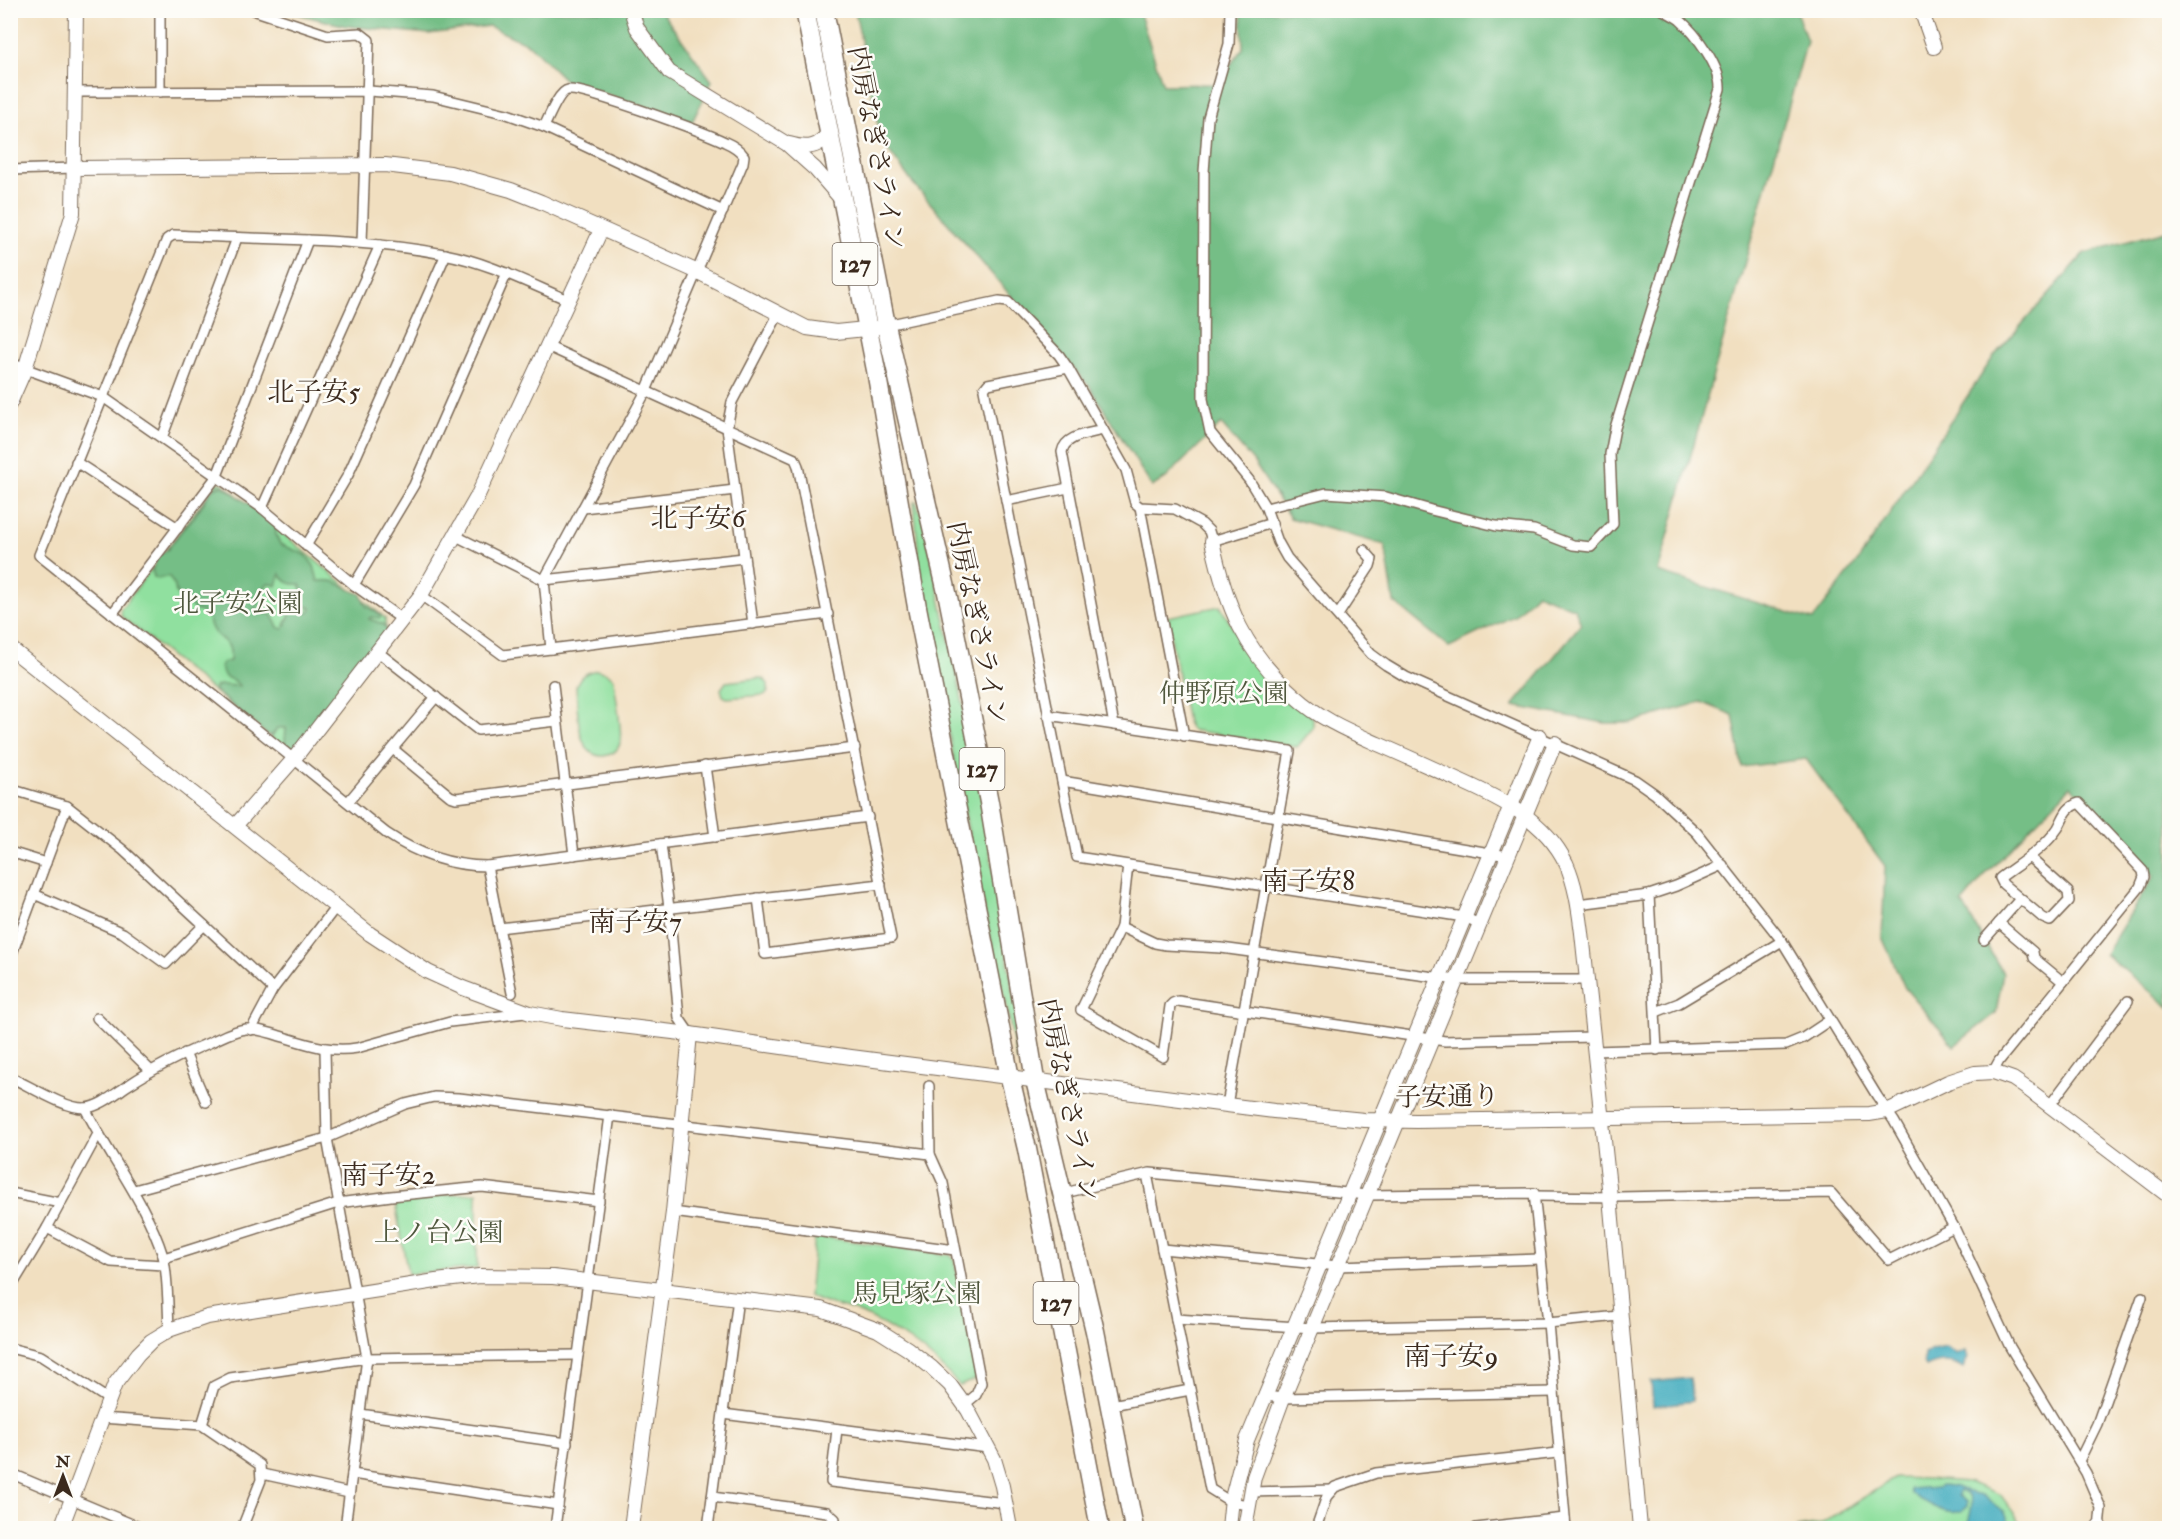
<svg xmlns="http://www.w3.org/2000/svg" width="2180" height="1539" font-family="'IM FELL Double Pica','Noto Serif JP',serif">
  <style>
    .green { fill: #90e09f; stroke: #66855e; stroke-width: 1.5 }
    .forest { fill: #74be86; stroke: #587452; stroke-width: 1.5; fill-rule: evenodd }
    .water { fill: #3fabbe; stroke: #3d6a6e; stroke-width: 1.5 }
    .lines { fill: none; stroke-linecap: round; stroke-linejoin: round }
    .street-casing { stroke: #7b6957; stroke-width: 12 }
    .secondary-casing { stroke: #7b6957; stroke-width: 16 }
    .highway-casing { stroke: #7b6957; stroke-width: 21 }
    .street { stroke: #fff; stroke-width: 9 }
    .secondary { stroke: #fff; stroke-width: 14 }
    .highway { stroke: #fff; stroke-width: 18 }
    .labels { text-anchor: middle; stroke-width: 5; stroke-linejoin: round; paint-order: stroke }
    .shield { fill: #fdfcf7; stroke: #75695f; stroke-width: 1.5 }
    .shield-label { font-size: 24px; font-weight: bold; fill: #3b2a1e }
    .street-label { font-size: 26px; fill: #3b2a1e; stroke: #fdfcf7 }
    .park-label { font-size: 26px; fill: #50583e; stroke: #fdfcf7 }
    .neighbourhood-label { font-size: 27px; fill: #3b2a1e; stroke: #fdfcf7 }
  </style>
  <rect width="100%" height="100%" fill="#fdfcf7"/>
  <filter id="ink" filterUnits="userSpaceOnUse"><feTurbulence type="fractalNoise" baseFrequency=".0167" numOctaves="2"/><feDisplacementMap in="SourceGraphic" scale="12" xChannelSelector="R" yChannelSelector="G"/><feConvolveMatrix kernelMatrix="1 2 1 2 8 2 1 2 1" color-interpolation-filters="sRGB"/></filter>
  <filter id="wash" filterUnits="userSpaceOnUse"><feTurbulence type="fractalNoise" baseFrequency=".008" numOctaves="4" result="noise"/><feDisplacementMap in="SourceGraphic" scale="24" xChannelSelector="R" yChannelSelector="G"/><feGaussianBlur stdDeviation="1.35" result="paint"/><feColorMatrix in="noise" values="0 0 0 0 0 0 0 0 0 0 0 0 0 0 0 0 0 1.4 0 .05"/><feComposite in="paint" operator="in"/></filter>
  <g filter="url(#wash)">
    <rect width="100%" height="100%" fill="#f1dfc0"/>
    <g class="green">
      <path d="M217 483H222L385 618 386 631 293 750 289 752 122 617 120 610Z"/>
      <path d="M916 501 924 524 976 764 1024 1060 1017 1062 1006 1002 982 901 922 597 914 502Z"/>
      <path d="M1220 606 1254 663 1313 718V728L1297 747 1191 730 1187 722 1167 617Z"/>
      <path d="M597 670 607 673 614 679C615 694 623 731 620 743 618 751 611 755 603 756 575 757 578 707 576 687 579 676 586 672 597 670Z"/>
      <path d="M759 678 764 679 768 684V692L764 695 727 698 723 696 721 689 726 682Z"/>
      <path d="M477 1193V1268L408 1274 395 1202 437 1195Z"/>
      <path d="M815 1236 950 1255 954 1259 978 1378 960 1386C926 1349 900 1330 854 1311 839 1306 823 1304 809 1296Z"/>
      <path d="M1895 1478 1927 1479 1968 1482 2000 1494 2025 1528H1796L1821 1524Z"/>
    </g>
    <g class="forest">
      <path d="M285 11H661L712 81 692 122 567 82 530 45 489 26 429 34 346 26Z"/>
      <path d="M855 11H1139L1163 85 1216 84 1243 48 1241 11H1796L1807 41 1658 572 1813 620 1860 558 1994 356 2085 253 2169 230V1007L2105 954 2154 876 2071 786 1985 875 1962 903 2003 973 1996 1013 1954 1046 1905 988 1882 937 1885 866 1806 759 1742 767 1733 715 1701 702 1630 723H1605L1513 706 1581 624 1575 609 1537 593 1514 616 1449 647 1394 602 1385 545 1290 518 1253 461 1221 424 1166 478 1152 487 1090 387 911 181 881 140Z"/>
      <path d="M218 486H223L275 522 276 535 280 544 306 555 314 566 318 581C334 580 334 581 347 588 351 591 356 592 361 594L366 606 381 615 380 618 371 617 369 619 383 624 388 631 297 749 286 746 285 741 286 728H277L272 736 266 734 214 690 216 686 221 685 239 686 235 681 225 677 220 667 222 663 230 661C232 642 225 644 214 632 210 626 209 620 206 613L195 610 184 598C175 597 176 593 175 587 174 583 170 580 169 576L158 579 154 577 152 570 158 555 168 549 181 531 194 517 212 489ZM280 574C285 582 290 585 300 584L303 593 301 602 302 606 310 607 311 609 308 613 299 610 291 612 284 628 282 629 278 627 271 614 254 610 260 604 259 596 265 592 266 585 269 583 277 586Z"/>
    </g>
    <g class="water">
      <path d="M1946 1347 1956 1355 1966 1351 1968 1358 1963 1368C1951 1360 1939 1360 1926 1367L1924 1363 1925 1354 1932 1350Z"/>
      <path d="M1690 1378 1693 1401 1653 1406 1651 1382Z"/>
      <path d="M1940 1485 1954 1486 1968 1492 1982 1495 2005 1513 2011 1528H1981L1976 1524 1972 1526V1528H1967C1969 1513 1980 1497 1959 1491L1958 1496 1967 1502V1507C1953 1522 1924 1502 1911 1494L1910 1489 1938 1487Z"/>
    </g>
  </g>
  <g filter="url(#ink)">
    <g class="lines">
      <defs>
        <g id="street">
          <path d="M160 10V92"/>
          <path d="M253 10 328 35 360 33 369 40 362 242"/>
          <path d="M1230 10 1229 44 1208 118 1204 172 1203 399 1210 432 1249 480 1266 508 1278 542 1287 558 1371 654 1386 665 1406 677 1635 780 1655 794 1697 833 1782 941 1877 1096 1894 1121 1954 1227 2010 1347 2086 1473 2101 1508 2099 1528"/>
          <path d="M76 92 369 91 433 96 507 114 544 127 723 211"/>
          <path d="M544 127C548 119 559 91 568 90 585 88 704 132 725 142 732 145 739 149 744 156L743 163 646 391 544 580 551 649"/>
          <path d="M10 170 75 168"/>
          <path d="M568 300C528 283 487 262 444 254 355 237 263 240 173 235L167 239 39 555 386 833C417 854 449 866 487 866L868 817"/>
          <path d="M886 325 999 301 1008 302 1059 355 1068 368 1126 470 1135 503 1140 507 1175 509 1202 524 1209 531 1212 541 1272 523"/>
          <path d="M547 346 795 459 798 466 891 938 765 954 758 898"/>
          <path d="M10 363 103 397 262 508 354 585 403 620"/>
          <path d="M1068 368 988 384 984 389 1077 857 1464 917 1480 924"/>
          <path d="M1103 430C1089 434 1065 435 1062 452L1114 725"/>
          <path d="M162 438 237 238"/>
          <path d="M76 462 178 528"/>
          <path d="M1006 501 1068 488"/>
          <path d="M1140 507 1184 736"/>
          <path d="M262 508 380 245"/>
          <path d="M583 508 735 490"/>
          <path d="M1266 508 1326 493 1386 497 1431 510 1496 526 1534 530 1573 545 1591 547 1613 524 1610 454 1615 428 1720 89C1721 67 1696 34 1680 20 1675 16 1668 13 1663 10"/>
          <path d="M456 536 544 580 744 558"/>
          <path d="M306 546 348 475 446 254"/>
          <path d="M354 585 414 485 507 273"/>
          <path d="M421 595 503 655 828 614"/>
          <path d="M112 614 217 476 308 240"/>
          <path d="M1338 615 1370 566 1372 559 1364 550"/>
          <path d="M753 624 727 428 732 402 779 313"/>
          <path d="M378 652 478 730 557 721"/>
          <path d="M553 685 574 855"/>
          <path d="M1048 715 1290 751 1227 1105"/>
          <path d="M393 749 450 796 456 798 855 748"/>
          <path d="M705 766 715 837"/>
          <path d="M1062 781 1508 856"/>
          <path d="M10 789 67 806 123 850 273 989"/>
          <path d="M348 802 436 697"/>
          <path d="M661 844 669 908 679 1018 690 1034"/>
          <path d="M10 852 46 863"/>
          <path d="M1128 865 1121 927 1081 1010 1163 1057 1170 1006 1173 1003 1178 1001 1445 1041 1592 1037"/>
          <path d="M487 866 512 993"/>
          <path d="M34 894 123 933 166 964 204 925"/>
          <path d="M1649 895 1657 1050"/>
          <path d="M1578 904 1649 895 1676 886 1723 865"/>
          <path d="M1999 923 2033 952 2034 958 2063 982"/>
          <path d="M1121 927 1155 943 1166 945 1221 948 1457 980H1587"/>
          <path d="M499 928 881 884"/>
          <path d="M1984 940 2020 899"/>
          <path d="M10 959 67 806"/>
          <path d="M1656 1012 1679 1003 1782 941"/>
          <path d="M97 1018 151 1071"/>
          <path d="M251 1030 273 989 335 908"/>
          <path d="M325 1049 327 1138 367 1358 345 1528"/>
          <path d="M1594 1051 1786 1045 1803 1038 1830 1020"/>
          <path d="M185 1053 206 1102"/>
          <path d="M1993 1072 1999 1061 2140 887 2144 877 2143 871 2079 803C2065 808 2065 816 2058 828 2044 849 2020 863 2000 878L2003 884 2043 918 2050 921 2069 901 2068 892 2029 857"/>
          <path d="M10 1077C28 1085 67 1110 86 1108 102 1106 117 1092 130 1084 156 1067 183 1054 211 1042 222 1037 234 1030 246 1029 256 1028 267 1032 277 1035 304 1043 329 1053 357 1048L450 1022 525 1013"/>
          <path d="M929 1086 930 1154 943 1183 981 1383 976 1395 964 1405"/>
          <path d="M2050 1105 2128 1001"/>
          <path d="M85 1108C110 1158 146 1202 163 1256 168 1273 168 1310 169 1330"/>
          <path d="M1147 1174 1210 1489 1231 1502 1248 1505"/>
          <path d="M134 1190 327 1138 405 1104 434 1097 459 1098 930 1154"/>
          <path d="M1073 1191 1150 1173 1367 1195 1534 1193 1548 1323 1566 1528"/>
          <path d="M10 1193 61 1203"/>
          <path d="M1535 1196 1618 1197 1831 1193 1889 1260 1954 1227"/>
          <path d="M673 1212 955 1250"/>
          <path d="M47 1228 111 1262 164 1265"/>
          <path d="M1162 1249 1338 1266 1540 1259"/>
          <path d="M164 1258 338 1203 391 1196 482 1187 599 1201"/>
          <path d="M10 1289 47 1228 98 1134"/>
          <path d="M1176 1319 1313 1328 1548 1323 1619 1316"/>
          <path d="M10 1348 41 1356 108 1399"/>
          <path d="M1265 1396 1283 1398 1554 1392"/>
          <path d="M1117 1404 1190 1390"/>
          <path d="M360 1414 567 1443"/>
          <path d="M723 1414 988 1448"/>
          <path d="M101 1418 202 1425 260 1465 261 1480 242 1528"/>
          <path d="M202 1425 214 1386 230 1378 367 1358 578 1355"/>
          <path d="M837 1429 831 1482 1005 1503"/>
          <path d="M2079 1461 2097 1424 2142 1297"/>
          <path d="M10 1473 141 1528"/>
          <path d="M262 1474 349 1493"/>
          <path d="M352 1474 558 1505"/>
          <path d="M1251 1492 1332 1490"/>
          <path d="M712 1497 827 1512 835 1519 833 1528"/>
          <path d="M555 1528 610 1115"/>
          <path d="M708 1528 738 1298"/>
          <path d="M1316 1528 1327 1496 1335 1487 1376 1473 1558 1453"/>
          <path d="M1476 1528 1565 1518"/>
        </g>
        <g id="secondary">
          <path d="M631 10 637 28 669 72 787 144 815 169 842 200"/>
          <path d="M1921 10 1934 47"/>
          <path d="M789 144C806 149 821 149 829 130"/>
          <path d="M75 168 385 165 450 173 511 190 541 202 698 272 807 328 836 332 875 328"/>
          <path d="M10 403 25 369 73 213 76 10"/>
          <path d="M1212 541C1226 606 1244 652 1296 697 1320 719 1349 731 1378 744 1406 756 1434 769 1461 781 1503 800 1545 820 1566 863 1576 885 1579 910 1582 933L1610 1197 1640 1528"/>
          <path d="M10 648 370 934 428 972 463 988 530 1013 562 1019 690 1034 851 1057 1274 1111 1364 1120 1416 1121 1869 1114 1887 1111 1948 1082 1975 1073 1993 1072 2013 1079 2029 1090 2170 1197"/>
          <path d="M235 826 293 760 421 595 477 497 601 230"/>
          <path d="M2099 1526 2100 1528"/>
          <path d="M61 1528 115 1384 138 1354 151 1341 169 1330 207 1317 436 1281 479 1276 553 1277 821 1309 878 1330 908 1349 932 1368 950 1385 968 1410 994 1459 1002 1486 1010 1528"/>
          <path d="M631 1528 673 1212 690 1034"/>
          <path d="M1229 1528 1232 1498 1247 1440 1540 736"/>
          <path d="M1245 1528 1254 1477 1283 1398 1555 743"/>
        </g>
        <g id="highway">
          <path d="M805 10 876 370 917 607 1010 1078 1027 1149 1100 1528"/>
          <path d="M824 10 886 325 948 597 989 802 1035 1080 1095 1331 1134 1528"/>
        </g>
      </defs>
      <use href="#street" class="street-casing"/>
      <use href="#secondary" class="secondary-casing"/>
      <use href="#highway" class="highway-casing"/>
      <use href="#street" class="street"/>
      <use href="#secondary" class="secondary"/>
      <use href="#highway" class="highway"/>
    </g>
  </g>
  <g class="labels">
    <g class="shield">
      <rect x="832.5" y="243" width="45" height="42" rx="4.5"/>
      <rect x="959.5" y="748" width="45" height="42" rx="4.5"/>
      <rect x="1033.5" y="1282" width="45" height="42" rx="4.5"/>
    </g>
    <g class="shield-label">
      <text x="855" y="272">127</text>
      <text x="982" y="777">127</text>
      <text x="1056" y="1311">127</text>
    </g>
    <g class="street-label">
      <text transform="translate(877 148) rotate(79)" y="9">内房なぎさライン</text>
      <text transform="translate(978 623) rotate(78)" y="9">内房なぎさライン</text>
      <text transform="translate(1447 1096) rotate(-1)" y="9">子安通り</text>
      <text transform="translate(1069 1100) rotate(78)" y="9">内房なぎさライン</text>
    </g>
    <g class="park-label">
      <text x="238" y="612">北子安公園</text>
      <text x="1224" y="702">仲野原公園</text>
      <text x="439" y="1241">上ノ台公園</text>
      <text x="917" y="1302">馬見塚公園</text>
    </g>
    <g class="neighbourhood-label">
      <text x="314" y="401">北子安5</text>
      <text x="698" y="527">北子安6</text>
      <text x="1308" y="890">南子安8</text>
      <text x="635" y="931">南子安7</text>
      <text x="388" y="1184">南子安2</text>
      <text x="1451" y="1365">南子安9</text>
    </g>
  </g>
  <rect width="2180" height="1539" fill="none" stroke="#fdfcf7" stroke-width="36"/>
  <g transform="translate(63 1476)" stroke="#fdfcf7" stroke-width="4.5" paint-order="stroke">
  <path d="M0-4.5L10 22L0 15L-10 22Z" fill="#3b2a1e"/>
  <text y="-9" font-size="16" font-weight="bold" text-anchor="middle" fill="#3b2a1e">N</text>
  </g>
</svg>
